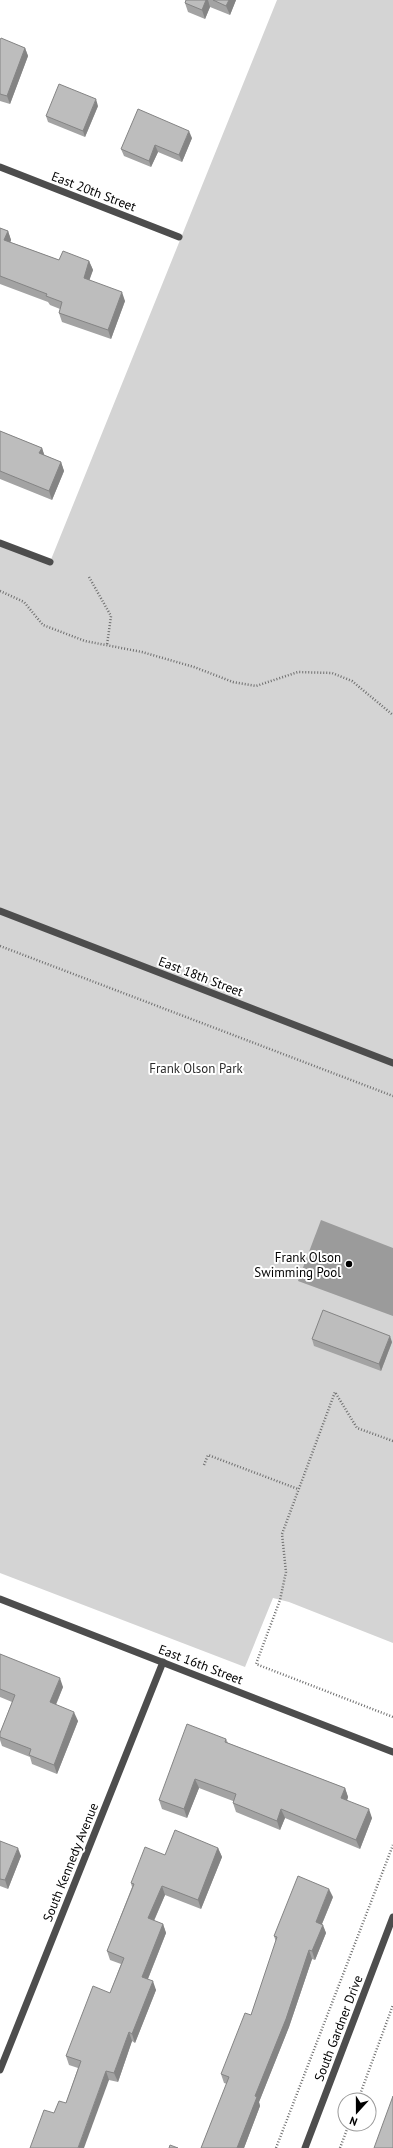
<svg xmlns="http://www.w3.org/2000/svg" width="393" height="2148" font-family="'PT Sans',sans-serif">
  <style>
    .green { fill: #d4d4d4 }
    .water { fill: #9b9b9b }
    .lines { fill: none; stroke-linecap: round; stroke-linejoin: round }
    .path { stroke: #6f6f6f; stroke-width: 2.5; stroke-dasharray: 1 2; stroke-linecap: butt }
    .minor { stroke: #4d4d4d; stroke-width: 7 }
    .wall { fill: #a3a3a3 }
    .shaded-wall { fill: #848484 }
    .building { fill: #bdbdbd; stroke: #848484 }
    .poi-dot { fill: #000; stroke: #fff; stroke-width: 1.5 }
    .labels { text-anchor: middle; stroke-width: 4; stroke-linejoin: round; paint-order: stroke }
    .street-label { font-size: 13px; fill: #000; stroke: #fff }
    .park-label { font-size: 13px; fill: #2b2b2b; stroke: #fff }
    .poi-label { font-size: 13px; fill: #000; stroke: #fff; text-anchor: end }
  </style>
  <rect width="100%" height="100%" fill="#fff"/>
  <path class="green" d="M277 0H393V1643L289 1602 273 1598 245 1667 0 1573V543L50 562Z"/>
  <path class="water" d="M321 1220 393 1248V1316L298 1281Z"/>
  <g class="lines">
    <g class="path">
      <path d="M89 577 111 616 107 645"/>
      <path d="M0 591 24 602 43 625 85 641 142 652 194 667 233 682 256 686 298 672 332 673 352 681 393 715"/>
      <path d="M0 946 393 1096"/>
      <path d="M393 1441 357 1428 335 1392 282 1534 286 1572 280 1600 256 1664 393 1717"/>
      <path d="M204 1465 208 1455 298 1489"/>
      <path d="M358 2100 393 2005"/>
      <path d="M276 2148 393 1845"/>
      <path d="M340 2148 349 2124"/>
    </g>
    <g class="minor">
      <path d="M0 167 179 237"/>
      <path d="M0 543 50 562"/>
      <path d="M0 911 393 1063"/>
      <path d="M0 1599 393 1752"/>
      <path d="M0 2070 163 1662"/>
      <path d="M305 2148 393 1917"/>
    </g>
  </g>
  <g class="wall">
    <path d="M186 0H236L230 15 210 7 205 19 188 12 185 3Z"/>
    <path d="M0 40 25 48 28 56 10 104 0 101Z"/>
    <path d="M98 106 85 137 48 122 46 116Z"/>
    <path d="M192 138 182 162 158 152 151 167 124 156 121 149Z"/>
    <path d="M0 228 8 231 11 240 10 242 59 260 89 261 93 270 89 280 125 301 111 339 62 322 59 313 60 309 50 305 48 302 0 284Z"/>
    <path d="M0 431 42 448 44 455 61 462 64 471 52 500 0 479Z"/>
    <path d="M312 1339 392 1342 381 1371 314 1346Z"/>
    <path d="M0 1654 63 1687 56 1705 78 1721 57 1774 32 1764 30 1757 2 1746 0 1740V1733L12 1702 0 1697Z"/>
    <path d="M226 1739 228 1743 345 1788 348 1797 347 1800 372 1818 360 1849 285 1818 280 1830 236 1812 233 1803V1801L199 1788 187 1818 162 1809 159 1800Z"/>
    <path d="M0 1841 21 1856 8 1889 0 1886Z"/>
    <path d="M218 1848 222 1857 201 1909 165 1895 154 1921 163 1924 166 1933 148 1979 156 1990 135 2043 132 2041 118 2082 109 2080 54 2113 66 2103 78 2068 69 2065 66 2056 110 1993 121 1964 110 1960 107 1951 132 1887 131 1883 165 1855Z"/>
    <path d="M333 1897 322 1924 326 1933 315 1960 312 1959 289 2027 259 2102 260 2106 244 2148H201L227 2084 224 2083 221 2074 251 2015 276 1942 274 1936Z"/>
  </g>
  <g class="shaded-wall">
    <path d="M206 0H208L210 7 205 19 202 10Z"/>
    <path d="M229 0H236L230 15 226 6Z"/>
    <path d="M25 48 28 56 10 104 7 96Z"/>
    <path d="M96 99 98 106 85 137 83 131Z"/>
    <path d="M189 131 192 138 182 162 179 155Z"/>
    <path d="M155 145 158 152 151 167 149 161Z"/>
    <path d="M8 231 11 240 8 249 4 240Z"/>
    <path d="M89 261 93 270 87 287 84 278Z"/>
    <path d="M122 292 125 301 111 339 108 330Z"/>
    <path d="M42 448 45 457 39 453Z"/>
    <path d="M61 462 64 471 52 500 49 491Z"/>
    <path d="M390 1336 392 1342 381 1371 379 1364Z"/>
    <path d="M60 1678 63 1687 53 1711 50 1702Z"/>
    <path d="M74 1712 78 1721 57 1774 54 1765Z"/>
    <path d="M195 1779 199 1788 187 1818 184 1809Z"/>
    <path d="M345 1788 348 1797 345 1807 341 1798Z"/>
    <path d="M281 1809 285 1818 280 1830 277 1821Z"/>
    <path d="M369 1809 372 1818 360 1849 356 1840Z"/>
    <path d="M18 1848 21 1856 8 1889 5 1880Z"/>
    <path d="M218 1848 222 1857 201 1909 198 1900Z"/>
    <path d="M162 1886 165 1895 151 1927 148 1918Z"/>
    <path d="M329 1889 333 1897 319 1931 316 1922Z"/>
    <path d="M163 1924 166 1933 145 1986 142 1977Z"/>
    <path d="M323 1925 326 1933 315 1960 312 1951Z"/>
    <path d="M309 1950 312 1959 289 2027 259 2102 260 2106 244 2148H237L255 2096Z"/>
    <path d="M153 1981 156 1990 135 2043 132 2034Z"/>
    <path d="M129 2032 132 2041 118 2082 114 2073Z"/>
    <path d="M106 2071 109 2080 84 2148H78Z"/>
  </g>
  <g class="building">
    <path d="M186 0H206L202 10 185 3Z"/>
    <path d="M213 0H229L226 6Z"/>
    <path d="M1 38 25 48 7 96 0 94V40Z"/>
    <path d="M59 84 96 99 83 131 46 116Z"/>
    <path d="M138 109 189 131 179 155 155 145 149 161 121 149Z"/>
    <path d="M0 228 8 231 4 240 59 260 63 251 89 261 84 278 122 292 108 330 59 313 62 302 46 296 47 294 0 276Z"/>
    <path d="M0 431 42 448 39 453 61 462 49 491 0 471Z"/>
    <path d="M323 1310 390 1336 379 1364 312 1339Z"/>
    <path d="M0 1654 60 1678 50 1702 74 1712 54 1765 29 1755 31 1749 0 1737V1733L15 1695 0 1689Z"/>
    <path d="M187 1724 226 1739 225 1742 345 1788 341 1798 369 1809 356 1840 281 1809 277 1821 233 1803 236 1794 195 1779 184 1809 159 1800Z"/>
    <path d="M175 1830 218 1848 198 1900 162 1886 148 1918 163 1924 142 1977 153 1981 132 2034 129 2032 114 2073 106 2071 78 2148H30L44 2110 54 2113 59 2101 66 2103 81 2061 66 2056 93 1986 110 1993 124 1958 107 1951 134 1884 131 1883 145 1847 165 1855Z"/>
    <path d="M0 1841 18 1848 5 1880 0 1879Z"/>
    <path d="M298 1876 329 1889 316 1922 323 1925 312 1951 309 1950 286 2019 255 2096 257 2097 237 2148H201L229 2077 221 2074 245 2013 251 2015 277 1937 274 1936Z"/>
    <path d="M393 2096V2148H374Z"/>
    <path d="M170 2145 178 2148H169Z"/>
  </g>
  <circle class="poi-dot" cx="349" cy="1264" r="4"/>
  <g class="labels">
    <g class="street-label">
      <text transform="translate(94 191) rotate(21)" y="5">East 20th Street</text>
      <text transform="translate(201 976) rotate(21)" y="5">East 18th Street</text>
      <text transform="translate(201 1664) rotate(21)" y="5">East 16th Street</text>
      <text transform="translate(70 1862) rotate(-68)" y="5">South Kennedy Avenue</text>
      <text transform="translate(338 2028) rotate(-69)" y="5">South Gardner Drive</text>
    </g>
    <g class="park-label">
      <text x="196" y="1073">Frank Olson Park</text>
    </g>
    <g class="poi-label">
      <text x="341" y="1262">Frank Olson<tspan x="341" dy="15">Swimming Pool</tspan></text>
    </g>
  </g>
  <g transform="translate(357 2112) rotate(201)"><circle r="19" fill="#ffffff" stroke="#999999"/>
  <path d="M0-3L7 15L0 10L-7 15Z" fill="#000000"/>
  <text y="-6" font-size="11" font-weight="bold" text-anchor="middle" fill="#000000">N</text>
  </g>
</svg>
